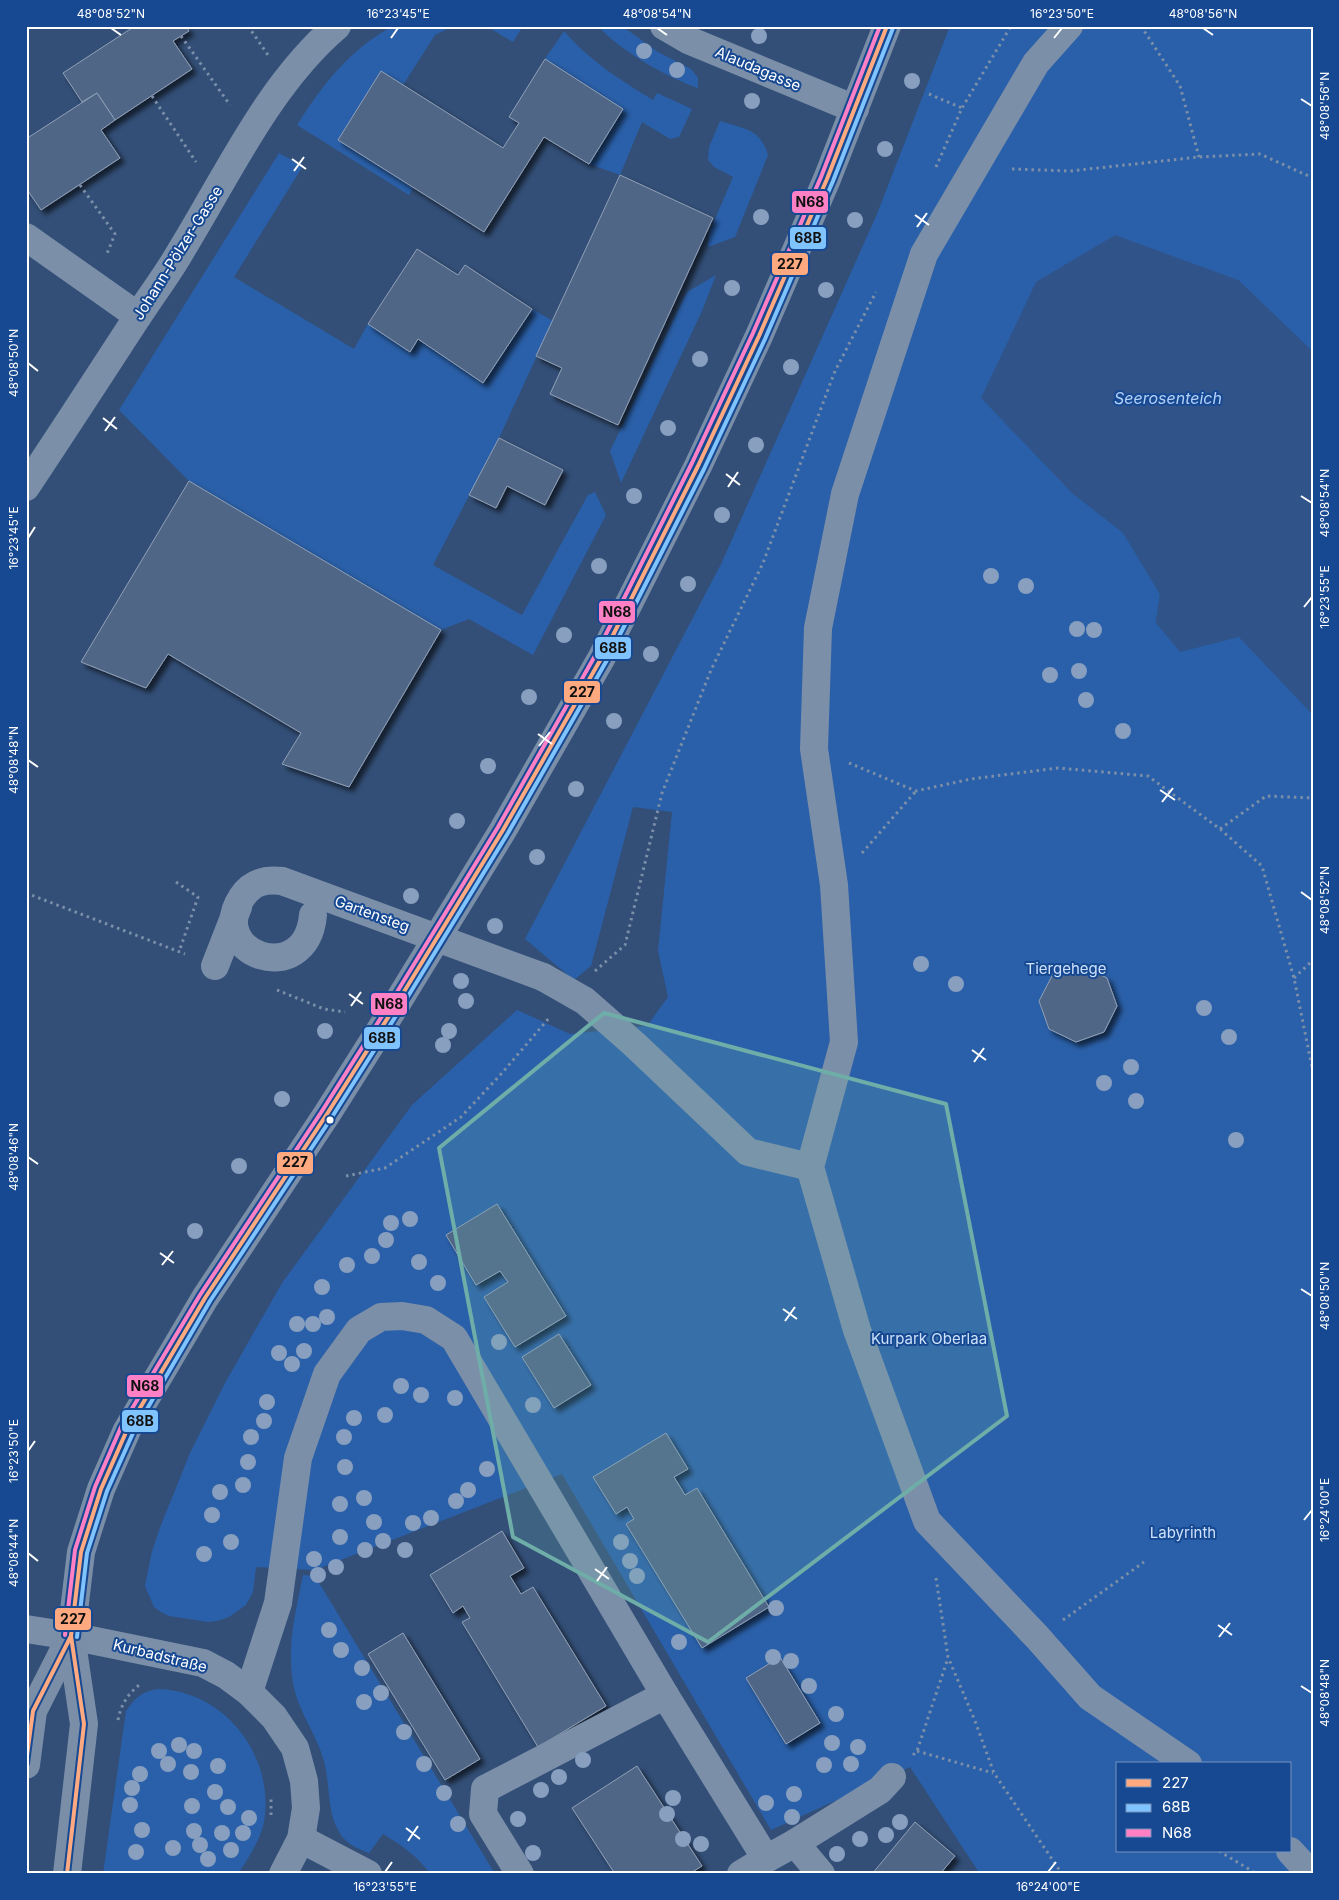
<svg xmlns="http://www.w3.org/2000/svg" width="1339" height="1900" font-family="Inter,sans-serif">
  <style>
    .green { fill: #2a60a9; fill-rule: evenodd }
    .water { fill: #305489 }
    .building { fill: #506686; stroke: #90a0b7; filter: url(#shadow) }
    .lines { fill: none; stroke-linecap: round; stroke-linejoin: round }
    .path { stroke: #7b8fa9; stroke-width: 3; stroke-dasharray: 2.5 4; stroke-linecap: butt }
    .minor { stroke: #7b8fa9; stroke-width: 28 }
    .major { stroke: #7a8ea8; stroke-width: 28 }
    .minor-bridge { stroke: #7b8fa9; stroke-width: 28 }
    .bus-1-casing { stroke: #174993; stroke-width: 8 }
    .bus-2-casing { stroke: #174993; stroke-width: 8 }
    .bus-3-casing { stroke: #174993; stroke-width: 8 }
    .bus-1 { stroke: #ffa980; stroke-width: 4 }
    .bus-2 { stroke: #80c4ff; stroke-width: 4 }
    .bus-3 { stroke: #ff80c5; stroke-width: 4 }
    .tree { fill: #889fc0 }
    .marked { fill: #6fada8; fill-opacity: 0.2; stroke: #6fada8; stroke-width: 4; stroke-linejoin: round }
    .ticks { fill: none; stroke: #fff; stroke-width: 2 }
    .bus-dot { fill: #fff; stroke: #174993; stroke-width: 2 }
    .labels { text-anchor: middle; stroke-width: 4; stroke-linejoin: round; paint-order: stroke }
    .street-label { font-size: 15px; fill: #fff; stroke: #174993 }
    .park-label { font-size: 15px; fill: #cde1fb; stroke: #174993 }
    .water-label { font-size: 16px; font-style: italic; fill: #b2d0f7; stroke: #174993 }
    .line-badge { stroke: #174993; stroke-width: 2 }
    .pale-badge-label { font-size: 14px; text-anchor: middle; font-weight: bold; fill: #111 }
    .neatline { fill: none; stroke: #fff; stroke-width: 2 }
    .ticks-label { font-size: 12px; text-anchor: middle; fill: #fff }
  </style>
  <defs>
    <filter id="shadow"><feDropShadow dx="4.5" dy="4.5" stdDeviation="2.5" flood-color="#0009"/></filter>
  </defs>
  <rect width="100%" height="100%" fill="#334f77"/>
  <g class="green">
    <path d="M393 26H453L435 35 403 85 381 71 338 140 413 188 409 195 297 125C323 84 349 50 393 26Z"/>
    <path d="M486 26H523L513 42Z"/>
    <path d="M598 26H622L658 52 691 69 698 78V88C668 78 619 50 598 26Z"/>
    <path d="M950 26H1313V352L1238 280 1071 492 1123 532 1160 594 1156 623 1239 636 1313 715V1874H980L910 1767 771 1830 562 1474 315 1570 256 1567 253 1592 246 1605 229 1617 217 1621 208 1622 169 1616 161 1612 154 1607 145 1586 152 1551 161 1525 190 1453 225 1383 282 1283 412 1105 517 1010 570 1034 647 1026 668 997 658 951 672 812 633 807 591 966 574 980 525 939 721 564 877 214ZM1118 1764H1290V1851H1118Z"/>
    <path d="M564 31C590 61 619 79 653 100L657 93 692 109 679 137 670 139 642 122 620 175 589 164 545 59Z"/>
    <path d="M720 121C744 129 760 128 768 155L735 237 708 247 709 233 733 177 714 167 708 160 709 147Z"/>
    <path d="M279 153 303 166 234 277 354 349 368 324 410 351 418 339 483 383 532 309 553 321 499 438 433 565 522 615 588 495 595 492 606 515 533 655 469 619 441 630 189 481 119 410Z"/>
    <path d="M716 275 702 311 621 483 610 451 687 292Z"/>
    <path d="M303 1575 315 1576 495 1874H430C418 1856 401 1845 383 1834L369 1853C358 1849 345 1843 339 1832 327 1812 330 1787 325 1765 318 1734 295 1709 292 1676 288 1639 296 1611 303 1575Z"/>
    <path d="M158 1689C226 1691 275 1757 264 1822 260 1841 248 1858 238 1874H103L126 1711C135 1698 142 1691 158 1689Z"/>
  </g>
  <path class="water" d="M1115 235 1238 280 1313 352V715L1239 637 1180 652 1156 623 1160 594 1123 533 1071 492 981 398 1036 282Z"/>
  <g class="building">
    <path d="M135 26H186L189 31 173 41 192 69 115 120 97 93 82 102 63 73Z"/>
    <path d="M545 59 623 109 589 164 544 137 484 232 338 140 381 71 503 148 519 123 509 117Z"/>
    <path d="M97 93 115 120 101 130 120 158 41 210 26 188V139Z"/>
    <path d="M620 175 713 218 618 425 550 394 562 368 536 356Z"/>
    <path d="M417 249 458 275 465 265 532 309 483 383 418 339 410 352 368 324Z"/>
    <path d="M499 438 563 470 545 505 507 486 496 508 469 495Z"/>
    <path d="M189 481 441 630 349 787 282 764 301 733 168 654 146 688 81 662Z"/>
    <path d="M1081 965 1107 978 1117 1006 1104 1032 1076 1042 1049 1029 1039 1001 1053 974Z"/>
    <path d="M497 1204 566 1316 515 1347 484 1297 508 1282 500 1271 476 1285 446 1235Z"/>
    <path d="M559 1334 591 1385 554 1408 522 1357Z"/>
    <path d="M666 1433 688 1469 674 1477 685 1495 697 1488 769 1607 702 1648 626 1524 634 1519 627 1507 616 1514 593 1477Z"/>
    <path d="M502 1531 524 1568 510 1576 521 1594 533 1587 606 1706 538 1747 462 1622 470 1618 463 1606 453 1613 430 1575Z"/>
    <path d="M403 1633 480 1759 445 1780 368 1654Z"/>
    <path d="M780 1657 820 1723 786 1744 746 1678Z"/>
    <path d="M637 1766 702 1866 689 1874H615L572 1808Z"/>
    <path d="M915 1822 955 1856 940 1874H872Z"/>
  </g>
  <g class="lines">
    <g class="path">
      <path d="M248 26 268 55"/>
      <path d="M1141 26 1180 86 1199 157"/>
      <path d="M181 36 230 105"/>
      <path d="M929 94 962 108"/>
      <path d="M152 96 196 162"/>
      <path d="M936 167 962 108 1011 26"/>
      <path d="M1012 169 1070 171 1199 157 1260 154 1313 178"/>
      <path d="M80 185 115 234 106 256"/>
      <path d="M849 763 916 791 971 779 1058 768 1148 776 1220 829 1262 866 1294 978 1313 1072"/>
      <path d="M1220 829 1266 796 1313 798"/>
      <path d="M862 853 916 791"/>
      <path d="M176 882 198 897 179 952"/>
      <path d="M26 893 185 954"/>
      <path d="M595 971 625 945 662 793 711 670 763 563 835 371 876 292"/>
      <path d="M1294 978 1313 960"/>
      <path d="M277 990 324 1009 345 1012"/>
      <path d="M346 1176 385 1168 461 1117 502 1073 549 1018"/>
      <path d="M936 1578 948 1657 975 1721 994 1773 1062 1874"/>
      <path d="M1063 1620 1144 1562"/>
      <path d="M118 1720C121 1704 129 1692 142 1683"/>
      <path d="M917 1751 993 1773"/>
      <path d="M913 1755 917 1751 948 1658"/>
      <path d="M271 1815V1796"/>
      <path d="M1219 1851 1257 1874"/>
    </g>
    <g class="minor">
      <path d="M664 26 688 40 855 109"/>
      <path d="M1069 26 1036 63 924 254 845 494 818 628 814 749 834 885 844 1042 810 1167 857 1330 927 1521 1038 1638 1090 1697 1188 1764"/>
      <path d="M26 237 138 316"/>
      <path d="M26 487C64 430 101 373 138 316 153 293 169 272 182 249 228 174 269 84 337 26"/>
      <path d="M215 966 238 907"/>
      <path d="M543 977 585 1001 634 1044 748 1152 810 1167"/>
      <path d="M26 1629 71 1636 203 1663 226 1675 249 1692 274 1717 295 1748 304 1781 306 1808 301 1839 283 1874"/>
      <path d="M249 1692 278 1603 298 1458 327 1374 359 1330 381 1317 402 1316 426 1320 454 1338 665 1695 766 1859 795 1843 880 1790 892 1777"/>
      <path d="M301 1839 368 1874"/>
      <path d="M795 1843 821 1874"/>
      <path d="M1290 1851 1311 1874"/>
      <path d="M520 1874 483 1814 485 1789 665 1695"/>
      <path d="M741 1874 766 1859"/>
    </g>
    <g class="major">
      <path d="M26 1765 33 1711 71 1636"/>
      <path d="M67 1874 84 1724 71 1636 81 1552 101 1489 127 1430 205 1298 327 1114 394 1008 503 830 602 657 698 466 759 336 827 179 887 26"/>
    </g>
    <path class="minor-bridge" d="M313 915C306 990 205 954 242 897 252 882 265 879 282 881L543 977"/>
    <defs>
      <g id="bus-1">
        <path d="M26 1763 33 1711 71 1636"/>
        <path d="M67 1874 84 1724 71 1636 81 1552 101 1489 127 1430 205 1298 327 1114 394 1008 503 830 602 657 698 466 759 336 827 179 887 26"/>
      </g>
      <path id="bus-2" d="M77 1637 87 1553 107 1491 133 1433 210 1301 332 1117 399 1011 508 833 607 660 704 469 765 339 833 181 893 28"/>
      <path id="bus-3" d="M65 1635 75 1550 95 1487 121 1427 200 1295 322 1111 389 1005 498 827 596 654 692 463 753 333 821 177 880 26"/>
    </defs>
    <use href="#bus-1" class="bus-1-casing"/>
    <use href="#bus-2" class="bus-2-casing"/>
    <use href="#bus-3" class="bus-3-casing"/>
    <use href="#bus-1" class="bus-1"/>
    <use href="#bus-2" class="bus-2"/>
    <use href="#bus-3" class="bus-3"/>
  </g>
  <g class="tree">
    <circle cx="759" cy="36" r="8"/>
    <circle cx="644" cy="51" r="8"/>
    <circle cx="677" cy="70" r="8"/>
    <circle cx="912" cy="81" r="8"/>
    <circle cx="752" cy="101" r="8"/>
    <circle cx="885" cy="149" r="8"/>
    <circle cx="761" cy="217" r="8"/>
    <circle cx="855" cy="220" r="8"/>
    <circle cx="732" cy="288" r="8"/>
    <circle cx="826" cy="290" r="8"/>
    <circle cx="700" cy="359" r="8"/>
    <circle cx="791" cy="367" r="8"/>
    <circle cx="668" cy="428" r="8"/>
    <circle cx="756" cy="445" r="8"/>
    <circle cx="634" cy="496" r="8"/>
    <circle cx="722" cy="515" r="8"/>
    <circle cx="599" cy="566" r="8"/>
    <circle cx="991" cy="576" r="8"/>
    <circle cx="688" cy="584" r="8"/>
    <circle cx="1026" cy="586" r="8"/>
    <circle cx="1077" cy="629" r="8"/>
    <circle cx="1094" cy="630" r="8"/>
    <circle cx="564" cy="635" r="8"/>
    <circle cx="651" cy="654" r="8"/>
    <circle cx="1079" cy="671" r="8"/>
    <circle cx="1050" cy="675" r="8"/>
    <circle cx="529" cy="697" r="8"/>
    <circle cx="1086" cy="700" r="8"/>
    <circle cx="614" cy="721" r="8"/>
    <circle cx="1123" cy="731" r="8"/>
    <circle cx="488" cy="766" r="8"/>
    <circle cx="576" cy="789" r="8"/>
    <circle cx="457" cy="821" r="8"/>
    <circle cx="537" cy="857" r="8"/>
    <circle cx="411" cy="896" r="8"/>
    <circle cx="495" cy="926" r="8"/>
    <circle cx="921" cy="964" r="8"/>
    <circle cx="461" cy="981" r="8"/>
    <circle cx="956" cy="984" r="8"/>
    <circle cx="466" cy="1001" r="8"/>
    <circle cx="1204" cy="1008" r="8"/>
    <circle cx="325" cy="1031" r="8"/>
    <circle cx="449" cy="1031" r="8"/>
    <circle cx="1229" cy="1037" r="8"/>
    <circle cx="443" cy="1045" r="8"/>
    <circle cx="1131" cy="1067" r="8"/>
    <circle cx="1104" cy="1083" r="8"/>
    <circle cx="282" cy="1099" r="8"/>
    <circle cx="1136" cy="1101" r="8"/>
    <circle cx="1236" cy="1140" r="8"/>
    <circle cx="239" cy="1166" r="8"/>
    <circle cx="410" cy="1219" r="8"/>
    <circle cx="391" cy="1223" r="8"/>
    <circle cx="195" cy="1231" r="8"/>
    <circle cx="386" cy="1240" r="8"/>
    <circle cx="372" cy="1256" r="8"/>
    <circle cx="419" cy="1262" r="8"/>
    <circle cx="347" cy="1265" r="8"/>
    <circle cx="438" cy="1283" r="8"/>
    <circle cx="322" cy="1287" r="8"/>
    <circle cx="327" cy="1317" r="8"/>
    <circle cx="297" cy="1324" r="8"/>
    <circle cx="313" cy="1324" r="8"/>
    <circle cx="499" cy="1342" r="8"/>
    <circle cx="304" cy="1351" r="8"/>
    <circle cx="279" cy="1353" r="8"/>
    <circle cx="292" cy="1364" r="8"/>
    <circle cx="401" cy="1386" r="8"/>
    <circle cx="421" cy="1395" r="8"/>
    <circle cx="455" cy="1398" r="8"/>
    <circle cx="267" cy="1402" r="8"/>
    <circle cx="533" cy="1405" r="8"/>
    <circle cx="385" cy="1415" r="8"/>
    <circle cx="354" cy="1418" r="8"/>
    <circle cx="264" cy="1421" r="8"/>
    <circle cx="251" cy="1437" r="8"/>
    <circle cx="344" cy="1437" r="8"/>
    <circle cx="248" cy="1462" r="8"/>
    <circle cx="345" cy="1467" r="8"/>
    <circle cx="487" cy="1469" r="8"/>
    <circle cx="243" cy="1485" r="8"/>
    <circle cx="468" cy="1490" r="8"/>
    <circle cx="220" cy="1492" r="8"/>
    <circle cx="364" cy="1498" r="8"/>
    <circle cx="456" cy="1501" r="8"/>
    <circle cx="340" cy="1504" r="8"/>
    <circle cx="212" cy="1515" r="8"/>
    <circle cx="431" cy="1518" r="8"/>
    <circle cx="374" cy="1522" r="8"/>
    <circle cx="413" cy="1523" r="8"/>
    <circle cx="340" cy="1537" r="8"/>
    <circle cx="383" cy="1541" r="8"/>
    <circle cx="231" cy="1542" r="8"/>
    <circle cx="621" cy="1542" r="8"/>
    <circle cx="365" cy="1550" r="8"/>
    <circle cx="405" cy="1550" r="8"/>
    <circle cx="204" cy="1554" r="8"/>
    <circle cx="314" cy="1559" r="8"/>
    <circle cx="630" cy="1561" r="8"/>
    <circle cx="336" cy="1567" r="8"/>
    <circle cx="318" cy="1575" r="8"/>
    <circle cx="637" cy="1576" r="8"/>
    <circle cx="776" cy="1608" r="8"/>
    <circle cx="329" cy="1630" r="8"/>
    <circle cx="679" cy="1642" r="8"/>
    <circle cx="341" cy="1650" r="8"/>
    <circle cx="773" cy="1657" r="8"/>
    <circle cx="791" cy="1661" r="8"/>
    <circle cx="362" cy="1668" r="8"/>
    <circle cx="809" cy="1686" r="8"/>
    <circle cx="381" cy="1693" r="8"/>
    <circle cx="364" cy="1702" r="8"/>
    <circle cx="836" cy="1714" r="8"/>
    <circle cx="404" cy="1732" r="8"/>
    <circle cx="832" cy="1743" r="8"/>
    <circle cx="179" cy="1745" r="8"/>
    <circle cx="858" cy="1747" r="8"/>
    <circle cx="159" cy="1751" r="8"/>
    <circle cx="194" cy="1751" r="8"/>
    <circle cx="583" cy="1760" r="8"/>
    <circle cx="168" cy="1764" r="8"/>
    <circle cx="424" cy="1764" r="8"/>
    <circle cx="851" cy="1764" r="8"/>
    <circle cx="824" cy="1765" r="8"/>
    <circle cx="218" cy="1766" r="8"/>
    <circle cx="191" cy="1772" r="8"/>
    <circle cx="140" cy="1774" r="8"/>
    <circle cx="559" cy="1777" r="8"/>
    <circle cx="132" cy="1788" r="8"/>
    <circle cx="541" cy="1790" r="8"/>
    <circle cx="215" cy="1792" r="8"/>
    <circle cx="444" cy="1793" r="8"/>
    <circle cx="794" cy="1794" r="8"/>
    <circle cx="673" cy="1798" r="8"/>
    <circle cx="766" cy="1803" r="8"/>
    <circle cx="130" cy="1805" r="8"/>
    <circle cx="192" cy="1806" r="8"/>
    <circle cx="228" cy="1807" r="8"/>
    <circle cx="667" cy="1814" r="8"/>
    <circle cx="792" cy="1817" r="8"/>
    <circle cx="249" cy="1818" r="8"/>
    <circle cx="518" cy="1819" r="8"/>
    <circle cx="900" cy="1822" r="8"/>
    <circle cx="458" cy="1824" r="8"/>
    <circle cx="142" cy="1830" r="8"/>
    <circle cx="194" cy="1831" r="8"/>
    <circle cx="222" cy="1833" r="8"/>
    <circle cx="243" cy="1833" r="8"/>
    <circle cx="886" cy="1835" r="8"/>
    <circle cx="683" cy="1839" r="8"/>
    <circle cx="860" cy="1839" r="8"/>
    <circle cx="701" cy="1844" r="8"/>
    <circle cx="200" cy="1845" r="8"/>
    <circle cx="173" cy="1848" r="8"/>
    <circle cx="231" cy="1850" r="8"/>
    <circle cx="136" cy="1852" r="8"/>
    <circle cx="533" cy="1853" r="8"/>
    <circle cx="837" cy="1854" r="8"/>
    <circle cx="208" cy="1859" r="8"/>
  </g>
  <path class="marked" d="M604 1013 946 1104 1007 1416 708 1642 513 1537 439 1148Z"/>
  <path class="ticks" d="M111 28 121 35M657 28 667 35M1203 28 1213 35M391 38 398 28M1054 38 1062 28M1301 99 1312 106M292 159 306 169M294 171 304 157M915 215 929 225M917 227 927 213M28 363 38 371M103 418 117 429M105 431 115 417M726 474 740 485M728 487 738 472M1301 496 1312 503M28 538 35 527M1304 607 1312 597M538 734 552 744M539 746 550 732M28 760 38 767M1160 790 1175 800M1162 802 1173 788M1301 892 1312 900M349 994 363 1004M351 1006 361 992M972 1050 986 1060M974 1062 984 1048M28 1157 38 1164M160 1253 174 1263M162 1265 173 1251M1301 1289 1312 1296M783 1309 797 1319M785 1321 795 1307M28 1451 35 1441M1304 1520 1312 1510M28 1553 38 1561M595 1569 609 1579M597 1581 607 1567M1218 1625 1232 1635M1219 1637 1230 1623M1301 1686 1312 1693M406 1828 420 1839M408 1841 418 1826M385 1872 392 1862M1048 1872 1056 1862"/>
  <circle class="bus-dot" cx="330" cy="1120" r="4.5"/>
  <g class="labels">
    <g class="street-label">
      <text transform="translate(758 69) rotate(23)" y="5">Alaudagasse</text>
      <text transform="translate(178 253) rotate(-58)" y="5">Johann-Pölzer-Gasse</text>
      <text transform="translate(372 914) rotate(20)" y="5">Gartensteg</text>
      <text transform="translate(160 1656) rotate(14)" y="5">Kurbadstraße</text>
    </g>
    <g class="park-label">
      <text x="1066" y="974">Tiergehege</text>
      <text x="929" y="1344">Kurpark Oberlaa</text>
      <text x="1183" y="1538">Labyrinth</text>
    </g>
    <g class="water-label">
      <text x="1168" y="404">Seerosenteich</text>
    </g>
  </g>
  <g class="line-badge">
    <rect x="791" y="190" width="38" height="24" rx="5" fill="#ff80c5"/>
    <rect x="789" y="226" width="38" height="24" rx="5" fill="#80c4ff"/>
    <rect x="771" y="252" width="38" height="24" rx="5" fill="#ffa980"/>
    <rect x="598" y="600" width="38" height="24" rx="5" fill="#ff80c5"/>
    <rect x="594" y="636" width="38" height="24" rx="5" fill="#80c4ff"/>
    <rect x="563" y="680" width="38" height="24" rx="5" fill="#ffa980"/>
    <rect x="370" y="992" width="38" height="24" rx="5" fill="#ff80c5"/>
    <rect x="363" y="1026" width="38" height="24" rx="5" fill="#80c4ff"/>
    <rect x="276" y="1151" width="38" height="24" rx="5" fill="#ffa980"/>
    <rect x="126" y="1374" width="38" height="24" rx="5" fill="#ff80c5"/>
    <rect x="121" y="1409" width="38" height="24" rx="5" fill="#80c4ff"/>
    <rect x="54" y="1607" width="38" height="24" rx="5" fill="#ffa980"/>
  </g>
  <g class="pale-badge-label">
    <text x="810" y="207">N68</text>
    <text x="808" y="243">68B</text>
    <text x="790" y="269">227</text>
    <text x="617" y="617">N68</text>
    <text x="613" y="653">68B</text>
    <text x="582" y="697">227</text>
    <text x="389" y="1009">N68</text>
    <text x="382" y="1043">68B</text>
    <text x="295" y="1167">227</text>
    <text x="145" y="1391">N68</text>
    <text x="140" y="1426">68B</text>
    <text x="73" y="1624">227</text>
  </g>
  <rect width="1339" height="1900" fill="none" stroke="#174993" stroke-width="55"/>
  <rect x="1116" y="1762" width="175" height="90" fill="#174993" stroke="#7492be"/>
  <rect x="1126" y="1779" width="25" height="8" fill="#ffa980" stroke="#7492be"/>
  <text x="1162" y="1788" font-size="15" fill="#ffffff">227</text>
  <rect x="1126" y="1804" width="25" height="8" fill="#80c4ff" stroke="#7492be"/>
  <text x="1162" y="1812" font-size="15" fill="#ffffff">68B</text>
  <rect x="1126" y="1829" width="25" height="8" fill="#ff80c5" stroke="#7492be"/>
  <text x="1162" y="1838" font-size="15" fill="#ffffff">N68</text>
  <rect x="28" y="28" width="1284" height="1844" class="neatline"/>
  <g class="ticks-label">
    <text x="111" y="18">48°08'52"N</text>
    <text x="398" y="18">16°23'45"E</text>
    <text x="657" y="18">48°08'54"N</text>
    <text x="1062" y="18">16°23'50"E</text>
    <text x="1203" y="18">48°08'56"N</text>
    <text transform="translate(1325 106) rotate(-90)" y="4">48°08'56"N</text>
    <text transform="translate(14 363) rotate(-90)" y="4">48°08'50"N</text>
    <text transform="translate(1325 503) rotate(-90)" y="4">48°08'54"N</text>
    <text transform="translate(14 538) rotate(-90)" y="4">16°23'45"E</text>
    <text transform="translate(1325 597) rotate(-90)" y="4">16°23'55"E</text>
    <text transform="translate(14 760) rotate(-90)" y="4">48°08'48"N</text>
    <text transform="translate(1325 900) rotate(-90)" y="4">48°08'52"N</text>
    <text transform="translate(14 1157) rotate(-90)" y="4">48°08'46"N</text>
    <text transform="translate(1325 1296) rotate(-90)" y="4">48°08'50"N</text>
    <text transform="translate(14 1451) rotate(-90)" y="4">16°23'50"E</text>
    <text transform="translate(1325 1510) rotate(-90)" y="4">16°24'00"E</text>
    <text transform="translate(14 1553) rotate(-90)" y="4">48°08'44"N</text>
    <text transform="translate(1325 1693) rotate(-90)" y="4">48°08'48"N</text>
    <text x="385" y="1891">16°23'55"E</text>
    <text x="1048" y="1891">16°24'00"E</text>
  </g>
</svg>
